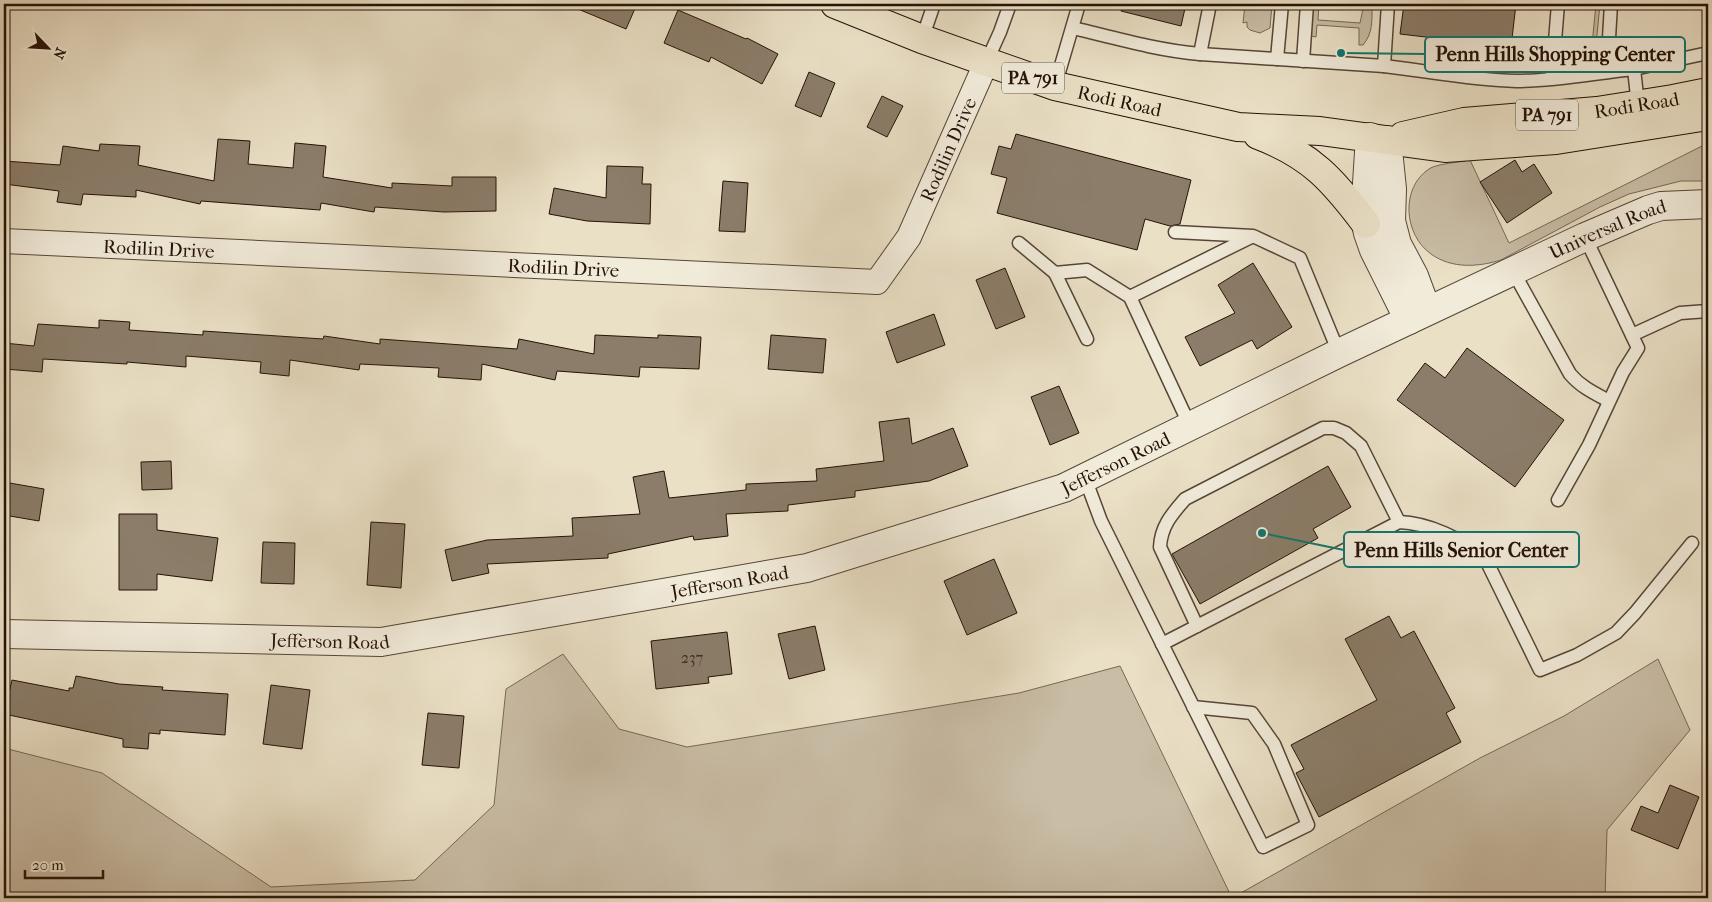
<svg xmlns="http://www.w3.org/2000/svg" width="1712" height="902" font-family="'IM FELL French Canon',serif">
  <style>
    .green { fill: #c9bda6; stroke: #776856 }
    .building { fill: #8b7d6a; stroke: #251207 }
    .lines { fill: none; stroke-linecap: round; stroke-linejoin: round }
    .service-casing { stroke: #564637; stroke-width: 15 }
    .minor-casing { stroke: #564637; stroke-width: 26 }
    .tertiary-casing { stroke: #564637; stroke-width: 30 }
    .primary-casing { stroke: #251207; stroke-width: 30 }
    .service { stroke: #f1ebda; stroke-width: 12 }
    .minor { stroke: #f1ebda; stroke-width: 24 }
    .tertiary { stroke: #f1ebda; stroke-width: 28 }
    .primary { stroke: #eae0c6; stroke-width: 28 }
    .labels { text-anchor: middle; stroke-width: 4; stroke-linejoin: round; paint-order: stroke }
    .number-label { font-size: 16px; fill: #3e2d20 }
    .shield { fill: #f1ebda; stroke: #625346; stroke-width: 1 }
    .shield-label { font-size: 18px; font-weight: bold; fill: #251207 }
    .street-label { font-size: 19px; fill: #251207; stroke: #f1ebda }
    .leader { fill: none; stroke: #0f766e; stroke-width: 2 }
    .callout-dot { fill: #0f766e; stroke: #f1ebda; stroke-width: 2 }
    .callout { fill: #f1ebda; stroke: #0f766e; stroke-width: 2 }
    .callout-label { font-size: 20px; text-anchor: middle; font-weight: bold; fill: #251207 }
  </style>
  <rect width="100%" height="100%" fill="#eae0c6"/>
  <filter id="stains"><feTurbulence type="fractalNoise" baseFrequency=".004" numOctaves="4"/><feColorMatrix values="0 0 0 0 .2 0 0 0 0 .09 0 0 0 0 .02 0 0 0 .5 -.17"/></filter>
  <radialGradient id="worn" r=".72"><stop offset=".6" stop-color="#630" stop-opacity="0"/><stop offset="1" stop-color="#630" stop-opacity=".3"/></radialGradient>
  <g class="green">
    <path d="M1245 4H1272L1270 28 1260 33 1250 30 1247 27V22L1243 23Z"/>
    <path d="M1312 4H1319L1318 20 1360 23 1364 4H1370L1372 6C1372 21 1373 33 1363 45H1359V28L1317 25 1316 37 1311 36Z"/>
    <path d="M1596 4H1600L1596 45 1590 48 1575 51 1571 48 1572 45H1592Z"/>
    <path d="M1708 131V181H1681L1629 194 1600 207 1501 260C1478 267 1452 269 1431 254 1404 235 1400 188 1429 169 1435 164 1461 162 1470 160L1509 243 1706 144V132Z"/>
    <path d="M563 654 619 729 687 747 1019 693 1120 666 1232 898 1480 758 1564 716 1658 659 1690 730 1607 830 1605 898H4V748L102 773 271 887 415 880 494 805 506 689Z"/>
  </g>
  <g class="building">
    <path d="M566 4H637L626 29Z"/>
    <path d="M1122 4H1186L1181 26 1121 11Z"/>
    <path d="M1404 4H1516L1511 47 1400 34Z"/>
    <path d="M678 10 746 39 747 38 778 54 762 84 711 57 709 62 664 43Z"/>
    <path d="M809 72 835 83 821 117 795 106Z"/>
    <path d="M882 96 903 106 887 137 867 127Z"/>
    <path d="M1016 134 1191 180 1180 224 1170 226 1145 219 1137 250 997 213 1007 178 991 174 999 146 1011 149Z"/>
    <path d="M218 139 250 141 248 164 293 168 295 143 326 146 323 177 392 188V183L452 186V177H496V211L444 212 375 207 374 212 321 203 320 210 201 201 200 204 136 190V197L83 194 81 205 57 202 59 191 4 184V161L60 165 63 146 99 151 100 144 140 146 138 165 214 181Z"/>
    <path d="M1515 160 1522 172 1534 164 1552 193 1507 223 1480 182Z"/>
    <path d="M607 166 643 167 642 184H651L650 224 587 221 549 214 554 188 606 198Z"/>
    <path d="M723 181 748 183 745 232 719 231Z"/>
    <path d="M1253 263 1292 327 1257 349 1252 340 1200 366 1185 337 1235 313 1218 285Z"/>
    <path d="M1005 268 1025 317 996 329 976 280Z"/>
    <path d="M934 314 945 345 897 363 886 332Z"/>
    <path d="M99 320 130 322 129 330 203 335V331L323 339 324 336 380 344V339L517 349 519 339 594 354 595 335 658 338V335L701 337 699 369 640 367 639 377 557 371 555 380 482 364 481 380 438 377 439 368 360 364 359 370 290 360 289 376 260 373 261 362 186 356V367L127 362V364L43 359 42 372 4 369V343L34 346 38 324 99 328Z"/>
    <path d="M771 335 826 339 823 373 768 369Z"/>
    <path d="M1467 348 1564 420 1515 487 1397 400 1425 363 1445 378Z"/>
    <path d="M1059 386 1079 433 1050 445 1031 397Z"/>
    <path d="M909 418 912 444 953 428 968 466 929 481 855 491V497L788 505V511L726 514 728 536 694 540 693 536 608 554V558L487 564 489 573 452 581 445 550 487 540 573 536 572 518 640 514 633 477 664 471 669 498 746 490V484L817 481 816 469 884 461 879 422Z"/>
    <path d="M171 461 172 489 142 490 141 462Z"/>
    <path d="M1328 466 1351 507 1313 529 1318 538 1200 604 1172 554Z"/>
    <path d="M4 482 44 489 39 521 4 515Z"/>
    <path d="M119 514H157V530L218 538 212 581 157 574V590H119Z"/>
    <path d="M371 522 405 524 401 588 367 585Z"/>
    <path d="M263 542 295 543 294 584 261 583Z"/>
    <path d="M994 559 1017 613 967 635 944 581Z"/>
    <path d="M1389 616 1401 638 1414 631 1455 708 1446 713 1461 742 1319 817 1296 773 1304 769 1291 745 1377 700 1345 639Z"/>
    <path d="M815 626 825 670 789 679 778 634Z"/>
    <path d="M727 632 732 674 708 677 709 683 656 689 651 641Z"/>
    <path d="M76 676 119 684 163 687 162 690 228 694 225 735 160 730V734L149 733 148 749 123 747V739L4 714 12 680 69 691V688H73Z"/>
    <path d="M271 685 310 690 302 749 263 744Z"/>
    <path d="M428 713 464 716 459 768 422 765Z"/>
    <path d="M1670 785 1699 797 1678 849 1631 830 1641 806 1658 813Z"/>
  </g>
  <g class="lines">
    <defs>
      <g id="service">
        <path d="M1388 4 1384 66C1427 71 1472 80 1516 81 1555 81 1595 73 1634 69L1638 105"/>
        <path d="M1073 28C1115 38 1156 50 1200 54L1210 4"/>
        <path d="M922 39 934 4"/>
        <path d="M1200 54 1384 66"/>
        <path d="M1277 59 1282 4"/>
        <path d="M1303 61 1307 4"/>
        <path d="M986 63 1000 32 1010 4"/>
        <path d="M1634 69 1708 53"/>
        <path d="M1607 72 1611 4"/>
        <path d="M1552 78 1558 4"/>
        <path d="M1055 86 1079 4"/>
        <path d="M1175 232 1253 236 1300 258 1339 353"/>
        <path d="M1019 243 1055 273 1087 270 1130 297 1190 426"/>
        <path d="M1513 271 1570 374C1581 387 1594 393 1609 401"/>
        <path d="M1055 273 1087 339"/>
        <path d="M1130 297 1251 237"/>
        <path d="M1632 335 1680 313 1708 311"/>
        <path d="M1085 478 1101 521 1263 847 1308 825 1274 744 1252 713 1193 707"/>
        <path d="M1558 500 1589 445 1623 372 1638 348 1585 237"/>
        <path d="M1197 626 1160 547C1161 526 1172 514 1185 499L1323 428H1334L1346 433 1361 446 1399 522"/>
        <path d="M1162 644 1399 522C1429 523 1462 539 1485 558L1540 670 1577 655 1616 633 1635 613 1692 543"/>
      </g>
      <g id="minor">
        <path id="s1" d="M4 241 877 282 909 237 986 63"/>
      </g>
      <g id="tertiary">
        <path d="M1370 137 1366 199V224L1368 233 1374 250 1409 320"/>
        <path d="M1387 140 1392 189 1391 221 1397 244 1414 276 1427 311"/>
        <path id="s2" d="M4 634 381 642 807 568 1064 488 1339 353 1585 237 1648 210 1661 206 1708 204"/>
      </g>
      <g id="primary">
        <path id="s3" d="M835 4 922 39 1055 86 1238 127 1320 131 1445 148 1556 140 1708 116"/>
        <path d="M1258 135C1311 155 1333 180 1366 224"/>
        <path id="s4" d="M1403 136 1464 122 1597 111 1673 99 1708 92"/>
      </g>
    </defs>
    <use href="#service" class="service-casing"/>
    <use href="#minor" class="minor-casing"/>
    <use href="#tertiary" class="tertiary-casing"/>
    <use href="#primary" class="primary-casing"/>
    <use href="#service" class="service"/>
    <use href="#minor" class="minor"/>
    <use href="#tertiary" class="tertiary"/>
    <use href="#primary" class="primary"/>
  </g>
  <g class="labels">
    <g class="number-label">
      <text x="692" y="663">237</text>
    </g>
    <g class="shield">
      <rect x="1002" y="62.5" width="62" height="31" rx="4"/>
      <rect x="1516" y="99.5" width="62" height="31" rx="4"/>
    </g>
    <g class="shield-label">
      <text x="1033" y="84">PA 791</text>
      <text x="1547" y="121">PA 791</text>
    </g>
    <g class="street-label">
      <text dy="7" stroke="none"><textPath href="#s3" startOffset="301">Rodi Road</textPath></text>
      <text dy="7" stroke="none"><textPath href="#s4" startOffset="236">Rodi Road</textPath></text>
      <text dy="7" stroke="none"><textPath href="#s1" startOffset="1025">Rodilin Drive</textPath></text>
      <text dy="7" stroke="none"><textPath href="#s2" startOffset="1681">Universal Road</textPath></text>
      <text dy="7" stroke="none"><textPath href="#s1" startOffset="155">Rodilin Drive</textPath></text>
      <text dy="7" stroke="none"><textPath href="#s1" startOffset="560">Rodilin Drive</textPath></text>
      <text dy="7" stroke="none"><textPath href="#s2" startOffset="1136">Jefferson Road</textPath></text>
      <text dy="7" stroke="none"><textPath href="#s2" startOffset="731">Jefferson Road</textPath></text>
      <text dy="7" stroke="none"><textPath href="#s2" startOffset="326">Jefferson Road</textPath></text>
    </g>
  </g>
  <path class="leader" d="M1341 53L1425 54M1262 533L1344 550"/>
  <g class="callout-dot">
    <circle cx="1341" cy="53" r="5"/>
    <circle cx="1262" cy="533" r="5"/>
  </g>
  <g class="callout">
    <rect x="1425" y="37" width="260" height="35" rx="5"/>
    <rect x="1344" y="532" width="235" height="35" rx="5"/>
  </g>
  <g class="callout-label">
    <text x="1555" y="61">Penn Hills Shopping Center</text>
    <text x="1461" y="557">Penn Hills Senior Center</text>
  </g>
  <rect width="1712" height="902" fill="none" stroke="#eae0c6" stroke-width="20"/>
  <rect x="5" y="5" width="1702" height="892" fill="none" stroke="#251207" stroke-width="2.5"/>
  <rect x="10" y="10" width="1692" height="882" fill="none" stroke="#251207"/>
  <g transform="translate(48 48) rotate(115)" stroke="#f1ebda" stroke-width="4" paint-order="stroke">
  <path d="M0-4L9 19L0 12L-9 19Z" fill="#251207"/>
  <text y="-8" font-size="14" font-weight="bold" text-anchor="middle" fill="#251207">N</text>
  </g>
  <path d="M25 870v8h78v-8" fill="none" stroke="#251207" stroke-width="2.5"/>
  <text x="32" y="870" font-size="15" fill="#251207" stroke="#f1ebda" stroke-width="4" paint-order="stroke">20 m</text>
  <rect width="100%" height="100%" filter="url(#stains)"/>
  <rect width="100%" height="100%" fill="url(#worn)"/>
</svg>
